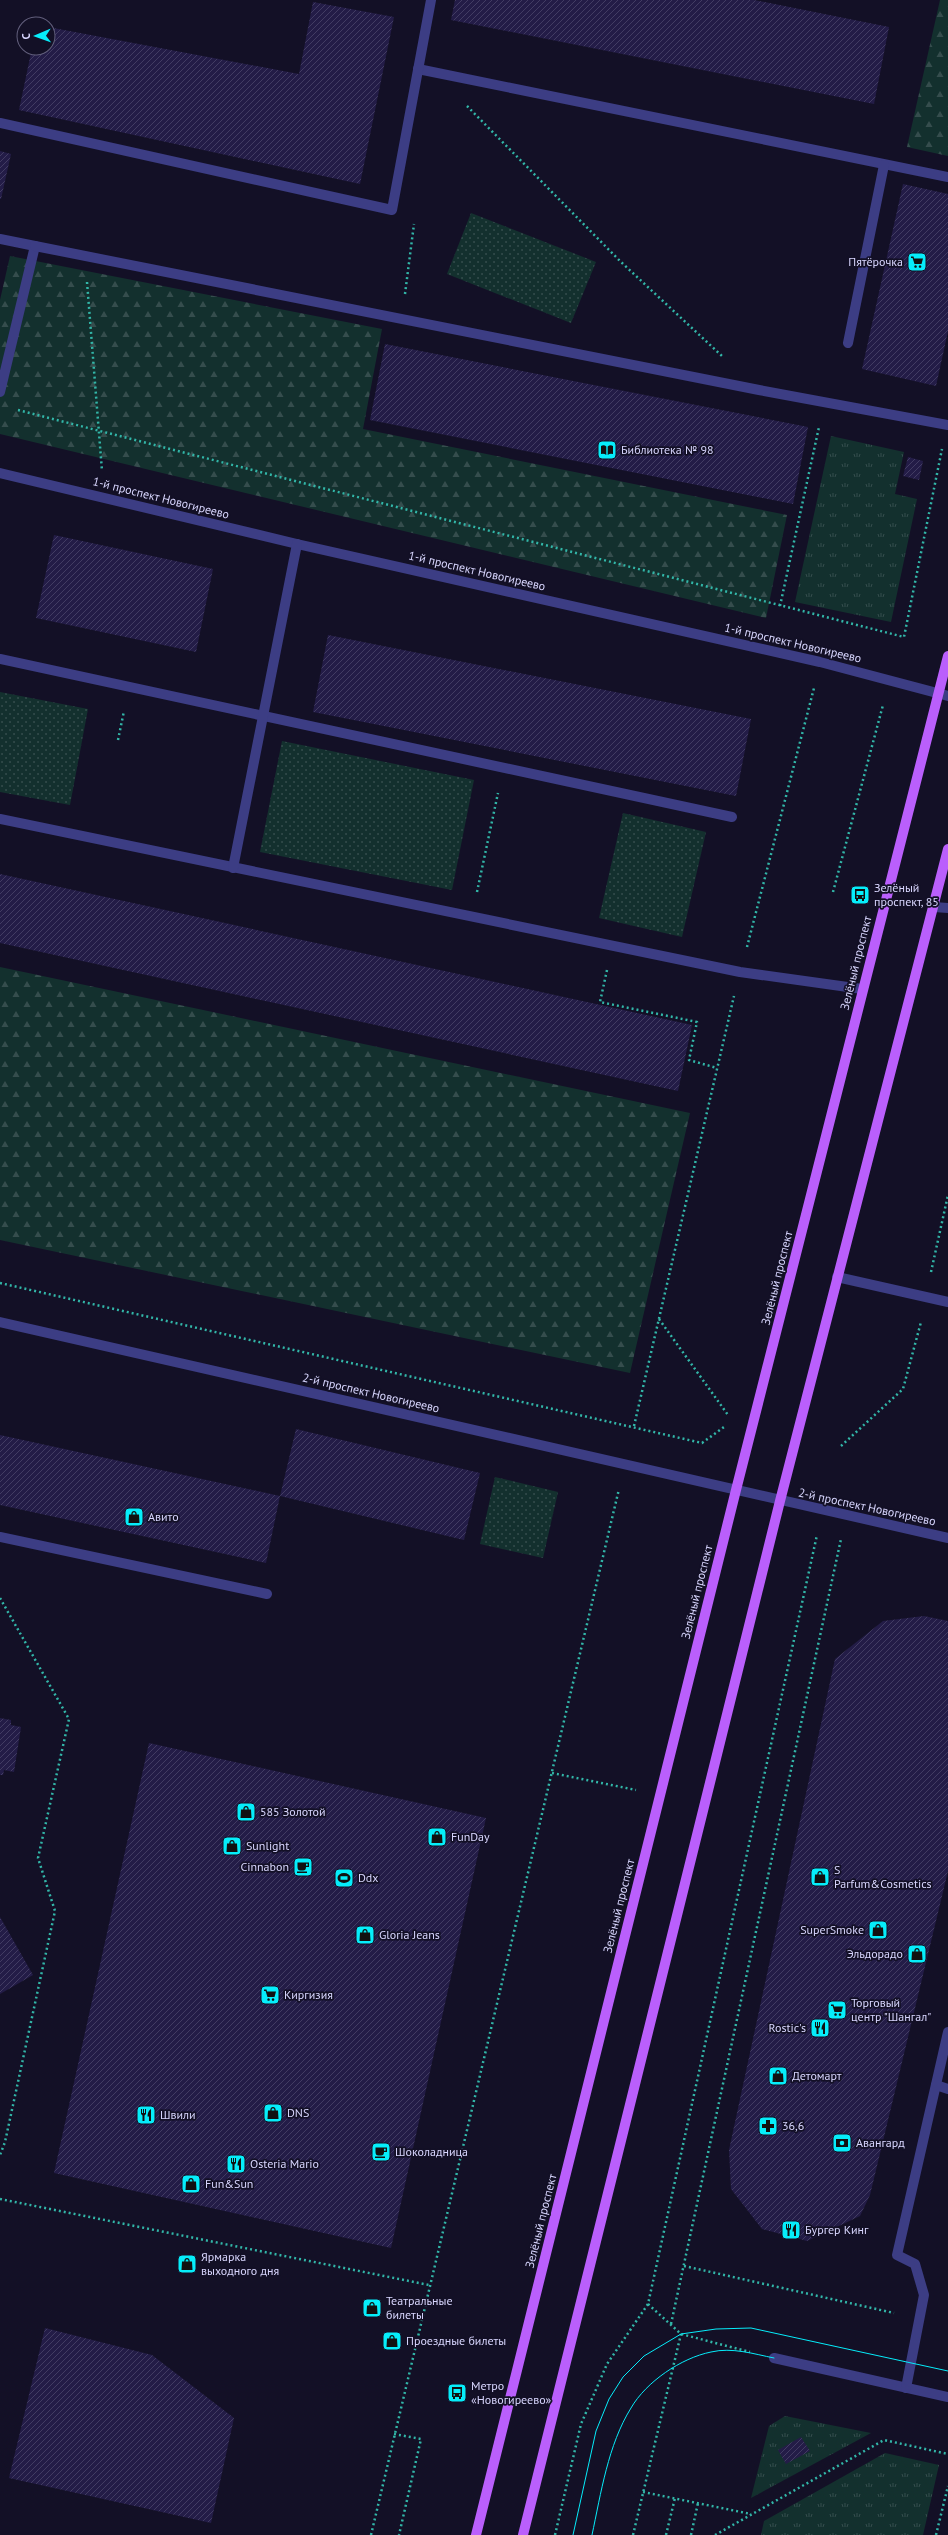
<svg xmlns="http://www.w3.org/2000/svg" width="948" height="2535" font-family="'PT Sans',sans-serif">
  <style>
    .grass { fill: url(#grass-tufts) }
    .forest { fill: url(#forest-firs) }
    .park { fill: url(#park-dots) }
    .building { fill: url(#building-hatch) }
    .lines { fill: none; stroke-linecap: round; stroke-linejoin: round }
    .path { stroke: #32b6a8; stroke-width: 2.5; stroke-dasharray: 2 3; stroke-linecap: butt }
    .minor { stroke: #3c3d84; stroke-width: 10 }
    .major { stroke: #ba5ffc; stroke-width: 10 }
    .tram { stroke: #06edfa; stroke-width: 1 }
    .labels { text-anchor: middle; stroke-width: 3.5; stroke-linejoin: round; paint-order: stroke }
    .poi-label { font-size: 12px; fill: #d8d6fe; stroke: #131026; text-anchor: start }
    .street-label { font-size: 12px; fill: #d8d6fe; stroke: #131026 }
  </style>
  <defs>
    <pattern id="grass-tufts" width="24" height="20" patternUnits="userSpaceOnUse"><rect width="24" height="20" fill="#13302e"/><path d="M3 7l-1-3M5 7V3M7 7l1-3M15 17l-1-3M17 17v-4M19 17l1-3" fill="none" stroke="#354d4d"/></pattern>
    <pattern id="forest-firs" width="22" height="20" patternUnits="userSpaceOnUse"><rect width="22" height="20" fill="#13302e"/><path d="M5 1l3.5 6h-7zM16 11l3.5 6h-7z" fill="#354d4d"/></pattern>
    <pattern id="park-dots" width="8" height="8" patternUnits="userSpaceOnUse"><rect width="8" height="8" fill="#13302e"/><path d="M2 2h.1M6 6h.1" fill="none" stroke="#354d4d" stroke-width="1.8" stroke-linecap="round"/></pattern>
    <pattern id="building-hatch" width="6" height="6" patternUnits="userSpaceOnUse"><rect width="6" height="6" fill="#231c47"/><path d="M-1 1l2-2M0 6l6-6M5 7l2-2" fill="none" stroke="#423c63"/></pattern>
  </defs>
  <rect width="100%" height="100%" fill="#131026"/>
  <g class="grass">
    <path d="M831 436 904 452 895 494 917 499 891 622 795 602Z"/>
    <path d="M785 2416 871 2433 751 2498 769 2426Z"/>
    <path d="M885 2453 939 2465 923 2535H761L764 2521Z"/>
  </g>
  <g class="forest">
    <path d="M940 0H948V156L907 147Z"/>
    <path d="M10 256 382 329 363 429 787 515 766 618 0 434V300Z"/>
    <path d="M0 967 690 1113 630 1373 0 1240Z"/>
  </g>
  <g class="park">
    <path d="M471 213 596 262 571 323 447 274Z"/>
    <path d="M0 692 88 709 70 805 0 792Z"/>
    <path d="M282 741 474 780 452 890 260 852Z"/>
    <path d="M623 813 706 832 682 937 599 918Z"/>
    <path d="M495 1477 558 1492 543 1558 480 1544Z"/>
  </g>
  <g class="building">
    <path d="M455 0H754L889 27 874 104 451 20Z"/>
    <path d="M313 2 394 17 360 184 19 110 32 48H48V27L299 74Z"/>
    <path d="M0 151 11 154 1 199H0Z"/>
    <path d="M903 184 948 194V331L936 386 862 369Z"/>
    <path d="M385 344 808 427 793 504 370 420Z"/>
    <path d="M908 457 923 461 919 480 903 476Z"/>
    <path d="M54 535 213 569 196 652 36 618Z"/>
    <path d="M328 635 751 719 736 796 313 712Z"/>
    <path d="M0 874 692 1025 678 1091 0 943Z"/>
    <path d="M296 1429 480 1473 464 1540 280 1496 266 1563 0 1505V1435L280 1496Z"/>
    <path d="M924 1616 948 1621V1871L870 2195 860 2216 807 2241 762 2229 731 2189 729 2150 835 1659 883 1621Z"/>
    <path d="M0 1718 11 1720V1725L21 1727 14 1772 4 1770 3 1775H0Z"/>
    <path d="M149 1743 486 1818 391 2248 54 2173Z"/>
    <path d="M0 1917 33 1975 0 1994Z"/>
    <path d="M45 2328 152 2355 234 2418 211 2523 9 2478Z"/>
    <path d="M801 2437 810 2451 786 2464 778 2450Z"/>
  </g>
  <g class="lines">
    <g class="path">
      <path d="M467 106 621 262 722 356"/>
      <path d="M87 282 102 471"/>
      <path d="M405 294 414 224"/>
      <path d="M18 410 904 637 942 449"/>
      <path d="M780 606 819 427"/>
      <path d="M118 740 124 711"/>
      <path d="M477 892 498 793"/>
      <path d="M833 892 883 705"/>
      <path d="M747 947 814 688"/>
      <path d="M607 970 600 1002 697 1022 689 1060 717 1068"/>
      <path d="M931 1272 948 1195"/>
      <path d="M0 1283 702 1443 724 1427"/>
      <path d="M659 1319 728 1415"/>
      <path d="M634 1426 734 996"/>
      <path d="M841 1446 903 1389 921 1322"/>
      <path d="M0 1598 69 1719 38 1858 55 1911 5 2142 0 2155"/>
      <path d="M552 1773 636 1790"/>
      <path d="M0 2199 429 2285"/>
      <path d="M684 2266 894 2313"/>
      <path d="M648 2304 681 2334 750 2352"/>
      <path d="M671 2324 841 1539"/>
      <path d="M394 2434 421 2439 399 2535"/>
      <path d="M643 2492 751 2514"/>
      <path d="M371 2535 619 1489"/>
      <path d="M555 2535 581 2424 607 2364 648 2304 817 1535"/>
      <path d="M633 2535 681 2334"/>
      <path d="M666 2535 675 2498"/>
      <path d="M691 2535 698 2503"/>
      <path d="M715 2535 884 2440 948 2454"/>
      <path d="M936 2535 948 2486"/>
    </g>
    <g class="minor">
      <path d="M418 69 948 177"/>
      <path d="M0 123 392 210 431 0"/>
      <path d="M0 239 35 246 0 392"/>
      <path d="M35 246 759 390 948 425"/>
      <path d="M848 343 884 165"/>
      <path d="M0 473 297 544 820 662 948 696"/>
      <path d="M0 659 732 817"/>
      <path d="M0 819 740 972 862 989"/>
      <path d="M233 868 297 544"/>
      <path d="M934 907 948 908"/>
      <path d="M837 1277 948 1302"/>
      <path d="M0 1322 948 1538"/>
      <path d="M0 1537 267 1594"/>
      <path d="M936 2085 948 2089"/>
      <path d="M774 2358 948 2397"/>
      <path d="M906 2388 924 2295 915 2264 897 2255 948 2032"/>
    </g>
    <g class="major">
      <path d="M476 2535 736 1490 948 656"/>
      <path d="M523 2535 780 1501 948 849"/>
    </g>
    <g class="tram">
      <path d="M573 2535 596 2431 609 2399 623 2377 644 2356 681 2334 716 2329 751 2328 948 2371"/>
      <path d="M592 2535C601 2493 608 2445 631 2408 646 2382 681 2358 711 2352 732 2347 754 2354 774 2358"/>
    </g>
  </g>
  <defs>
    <symbol id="supermarket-square" viewBox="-11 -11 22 22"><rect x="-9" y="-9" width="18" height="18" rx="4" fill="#06edfa" stroke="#131026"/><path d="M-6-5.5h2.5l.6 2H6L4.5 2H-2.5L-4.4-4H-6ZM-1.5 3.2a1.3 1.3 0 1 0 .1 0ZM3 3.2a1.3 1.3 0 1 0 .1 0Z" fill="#111"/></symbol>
    <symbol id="library-square" viewBox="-11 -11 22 22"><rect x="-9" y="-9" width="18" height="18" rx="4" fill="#06edfa" stroke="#131026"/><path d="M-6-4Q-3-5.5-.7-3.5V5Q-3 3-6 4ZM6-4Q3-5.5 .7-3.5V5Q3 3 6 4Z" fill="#111"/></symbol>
    <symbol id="bus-square" viewBox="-11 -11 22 22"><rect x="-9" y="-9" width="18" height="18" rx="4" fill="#06edfa" stroke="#131026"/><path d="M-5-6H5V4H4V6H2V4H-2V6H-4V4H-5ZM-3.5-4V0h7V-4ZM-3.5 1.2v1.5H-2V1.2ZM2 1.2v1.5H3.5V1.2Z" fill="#111"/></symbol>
    <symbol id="shop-square" viewBox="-11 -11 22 22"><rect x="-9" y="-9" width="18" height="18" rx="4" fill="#06edfa" stroke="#131026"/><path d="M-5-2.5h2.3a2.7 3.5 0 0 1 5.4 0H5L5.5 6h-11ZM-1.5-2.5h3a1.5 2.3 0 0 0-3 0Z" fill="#111"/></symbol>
    <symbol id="cafe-square" viewBox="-11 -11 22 22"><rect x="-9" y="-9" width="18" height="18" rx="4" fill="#06edfa" stroke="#131026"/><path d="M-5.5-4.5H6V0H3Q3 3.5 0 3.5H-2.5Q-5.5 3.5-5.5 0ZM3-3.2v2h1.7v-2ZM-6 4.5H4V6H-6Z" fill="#111"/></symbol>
    <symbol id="stadium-square" viewBox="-11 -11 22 22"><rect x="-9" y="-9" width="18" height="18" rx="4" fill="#06edfa" stroke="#131026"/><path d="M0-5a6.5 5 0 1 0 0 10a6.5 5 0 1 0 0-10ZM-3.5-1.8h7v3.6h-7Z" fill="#111"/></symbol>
    <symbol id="restaurant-square" viewBox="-11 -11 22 22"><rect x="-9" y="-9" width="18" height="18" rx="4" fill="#06edfa" stroke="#131026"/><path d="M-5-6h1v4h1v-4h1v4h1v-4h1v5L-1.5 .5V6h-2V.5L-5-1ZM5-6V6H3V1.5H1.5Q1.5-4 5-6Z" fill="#111"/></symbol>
    <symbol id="pharmacy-square" viewBox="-11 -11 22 22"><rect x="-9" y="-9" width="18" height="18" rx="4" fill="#06edfa" stroke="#131026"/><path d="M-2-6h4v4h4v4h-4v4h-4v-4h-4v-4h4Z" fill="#111"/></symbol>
    <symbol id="bank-square" viewBox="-11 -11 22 22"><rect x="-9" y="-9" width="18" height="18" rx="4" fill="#06edfa" stroke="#131026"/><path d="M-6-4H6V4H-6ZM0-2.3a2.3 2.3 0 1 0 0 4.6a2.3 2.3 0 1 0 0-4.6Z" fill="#111"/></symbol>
  </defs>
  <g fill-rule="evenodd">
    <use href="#supermarket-square" x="906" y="251" width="22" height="22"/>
    <use href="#library-square" x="596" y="439" width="22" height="22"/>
    <use href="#bus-square" x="849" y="884" width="22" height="22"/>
    <use href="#shop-square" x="123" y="1506" width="22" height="22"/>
    <use href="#shop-square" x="235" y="1801" width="22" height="22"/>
    <use href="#shop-square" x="426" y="1826" width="22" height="22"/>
    <use href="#shop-square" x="221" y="1835" width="22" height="22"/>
    <use href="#cafe-square" x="292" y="1856" width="22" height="22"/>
    <use href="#shop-square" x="809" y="1866" width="22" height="22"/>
    <use href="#stadium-square" x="333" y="1867" width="22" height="22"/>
    <use href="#shop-square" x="867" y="1919" width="22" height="22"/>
    <use href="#shop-square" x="354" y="1924" width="22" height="22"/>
    <use href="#shop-square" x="906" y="1943" width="22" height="22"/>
    <use href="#supermarket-square" x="259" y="1984" width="22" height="22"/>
    <use href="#supermarket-square" x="826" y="1999" width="22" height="22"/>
    <use href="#restaurant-square" x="809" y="2017" width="22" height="22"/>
    <use href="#shop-square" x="767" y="2065" width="22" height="22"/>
    <use href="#shop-square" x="262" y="2102" width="22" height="22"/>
    <use href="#restaurant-square" x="135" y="2104" width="22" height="22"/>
    <use href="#pharmacy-square" x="757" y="2115" width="22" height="22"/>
    <use href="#bank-square" x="831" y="2132" width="22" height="22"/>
    <use href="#cafe-square" x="370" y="2141" width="22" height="22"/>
    <use href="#restaurant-square" x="225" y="2153" width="22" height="22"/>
    <use href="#shop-square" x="180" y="2173" width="22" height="22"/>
    <use href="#restaurant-square" x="780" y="2219" width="22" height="22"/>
    <use href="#shop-square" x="176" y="2253" width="22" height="22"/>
    <use href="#shop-square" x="361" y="2297" width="22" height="22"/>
    <use href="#shop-square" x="381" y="2330" width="22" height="22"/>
    <use href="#bus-square" x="446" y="2382" width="22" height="22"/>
  </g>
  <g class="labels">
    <g class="poi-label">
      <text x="903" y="266" text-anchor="end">Пятёрочка</text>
      <text x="621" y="454">Библиотека № 98</text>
      <text x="874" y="892">Зелёный<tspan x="874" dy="14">проспект, 85</tspan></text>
      <text x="148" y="1521">Авито</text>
      <text x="260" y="1816">585 Золотой</text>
      <text x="451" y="1841">FunDay</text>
      <text x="246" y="1850">Sunlight</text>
      <text x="289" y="1871" text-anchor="end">Cinnabon</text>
      <text x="834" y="1874">S<tspan x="834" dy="14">Parfum&amp;Cosmetics</tspan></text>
      <text x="358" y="1882">Ddx</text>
      <text x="864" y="1934" text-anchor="end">SuperSmoke</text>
      <text x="379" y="1939">Gloria Jeans</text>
      <text x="903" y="1958" text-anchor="end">Эльдорадо</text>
      <text x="284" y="1999">Киргизия</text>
      <text x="851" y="2007">Торговый<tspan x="851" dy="14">центр "Шангал"</tspan></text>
      <text x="806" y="2032" text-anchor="end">Rostic's</text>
      <text x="792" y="2080">Детомарт</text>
      <text x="287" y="2117">DNS</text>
      <text x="160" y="2119">Швили</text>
      <text x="782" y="2130">36,6</text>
      <text x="856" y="2147">Авангард</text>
      <text x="395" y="2156">Шоколадница</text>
      <text x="250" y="2168">Osteria Mario</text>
      <text x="205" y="2188">Fun&amp;Sun</text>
      <text x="805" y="2234">Бургер Кинг</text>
      <text x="201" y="2261">Ярмарка<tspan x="201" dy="14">выходного дня</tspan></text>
      <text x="386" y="2305">Театральные<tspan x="386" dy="14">билеты</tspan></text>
      <text x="406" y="2345">Проездные билеты</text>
      <text x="471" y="2390">Метро<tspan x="471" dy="14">«Новогиреево»</tspan></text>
    </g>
    <g class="street-label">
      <text transform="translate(161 498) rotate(14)" y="4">1-й проспект Новогиреево</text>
      <text transform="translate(477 571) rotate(13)" y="4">1-й проспект Новогиреево</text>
      <text transform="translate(793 643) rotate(13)" y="4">1-й проспект Новогиреево</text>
      <text transform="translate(856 963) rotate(-76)" y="4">Зелёный проспект</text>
      <text transform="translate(777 1278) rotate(-76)" y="4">Зелёный проспект</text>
      <text transform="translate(371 1393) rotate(13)" y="4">2-й проспект Новогиреево</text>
      <text transform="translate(867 1507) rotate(12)" y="4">2-й проспект Новогиреево</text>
      <text transform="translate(697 1592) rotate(-76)" y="4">Зелёный проспект</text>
      <text transform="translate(619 1906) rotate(-76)" y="4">Зелёный проспект</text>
      <text transform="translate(541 2221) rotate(-76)" y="4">Зелёный проспект</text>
    </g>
  </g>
  <g transform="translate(36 36) rotate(268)"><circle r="19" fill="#131026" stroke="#625f7c"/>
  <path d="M0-3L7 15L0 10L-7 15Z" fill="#06edfa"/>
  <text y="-6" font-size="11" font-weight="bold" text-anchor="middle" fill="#d8d6fe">С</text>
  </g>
</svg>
